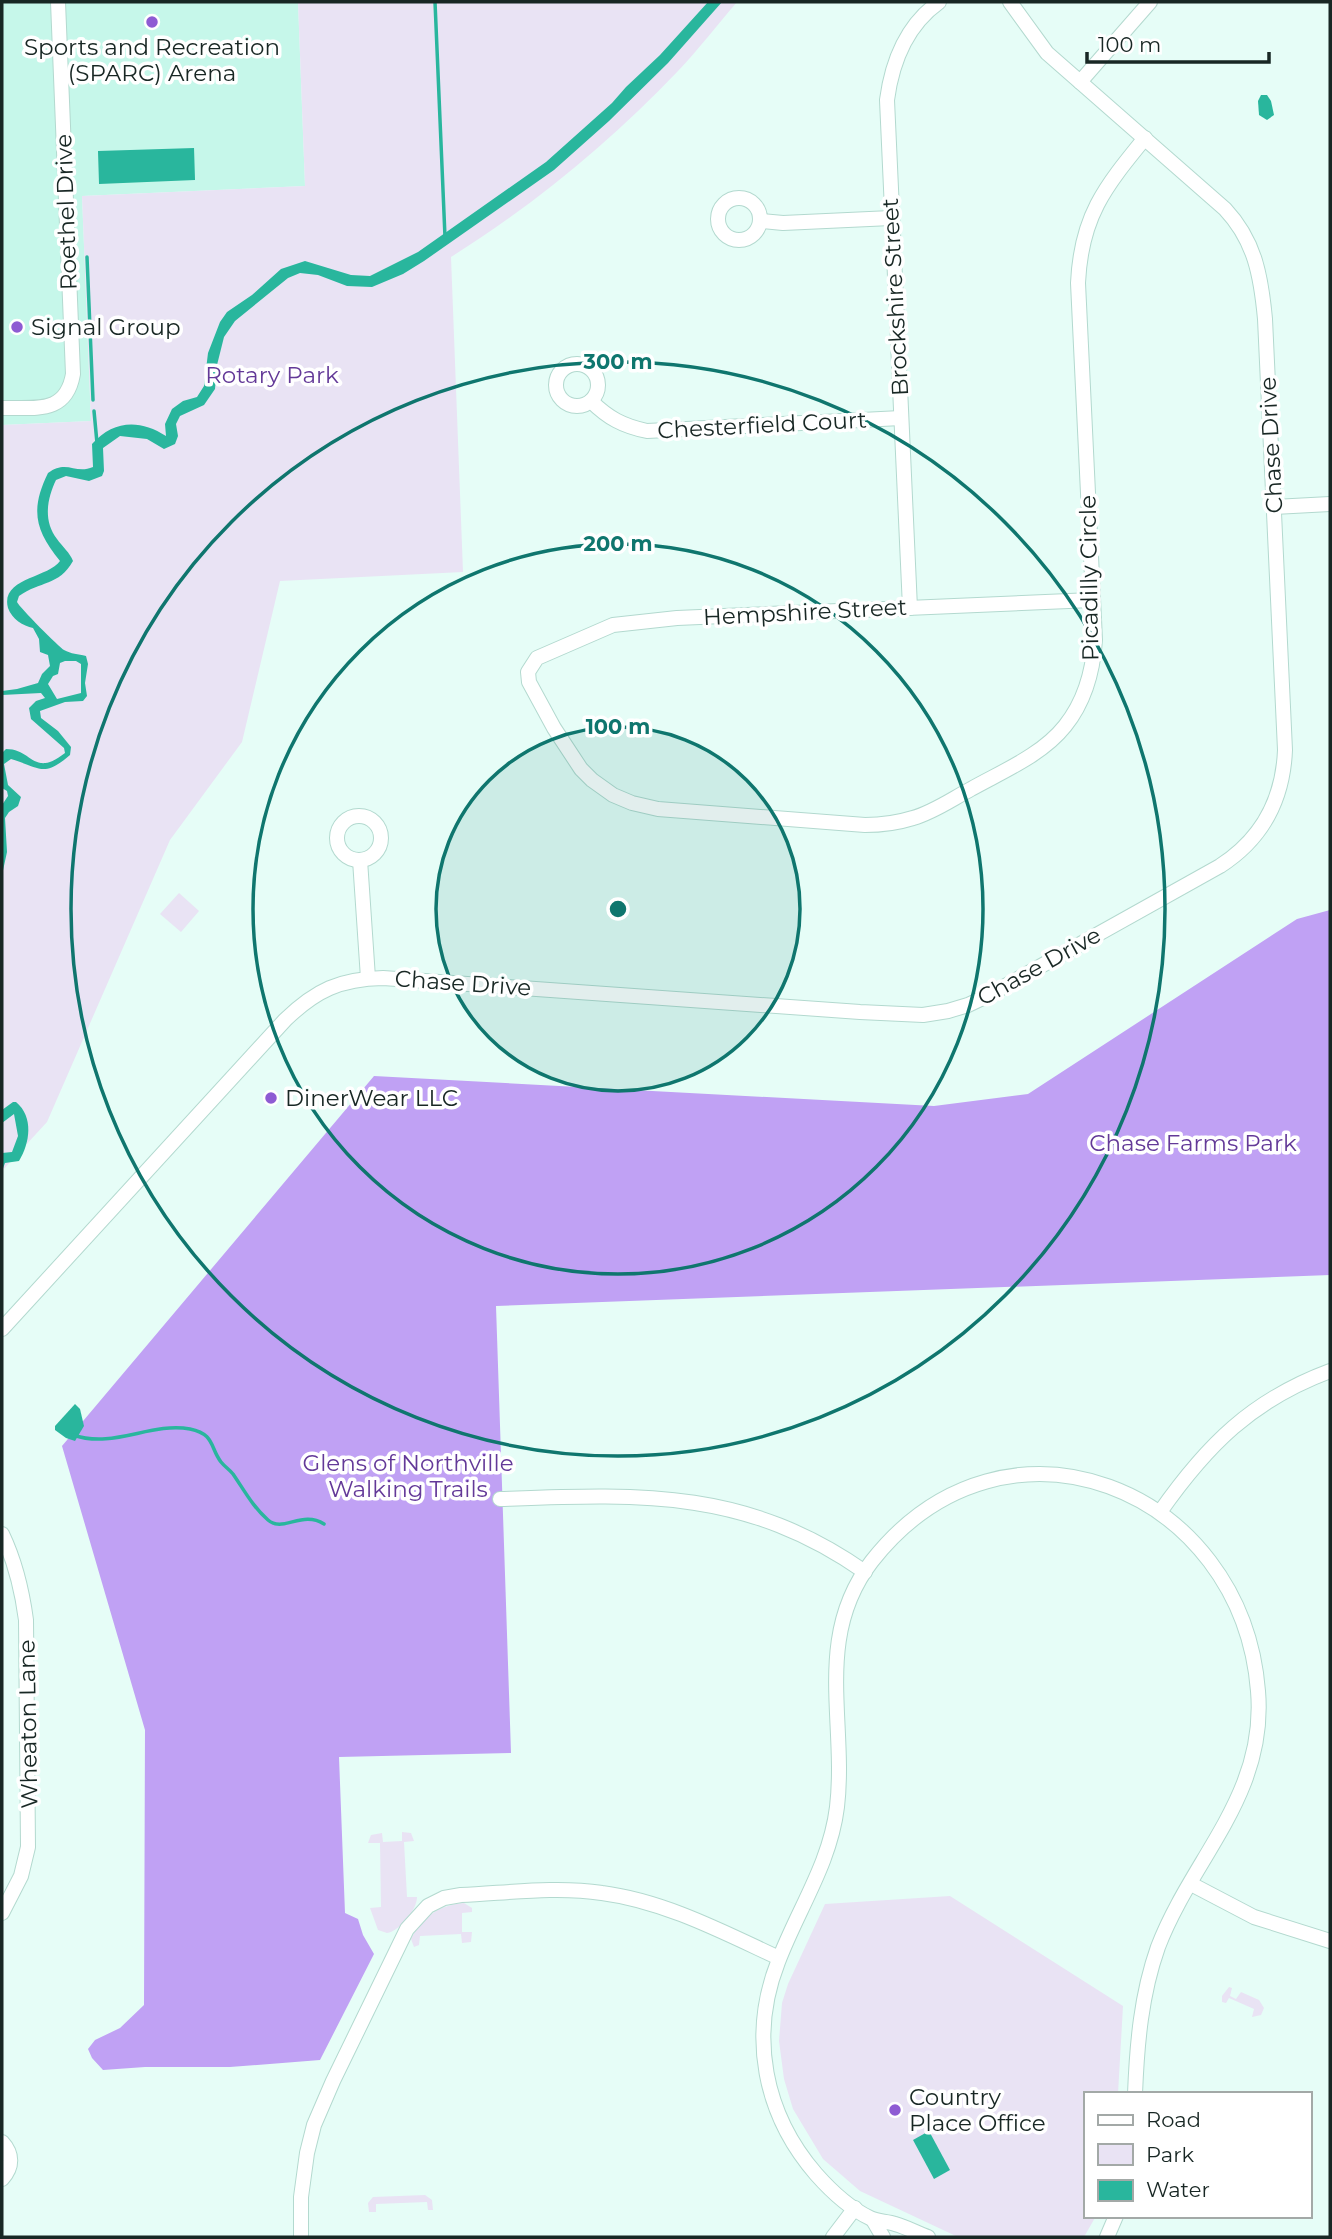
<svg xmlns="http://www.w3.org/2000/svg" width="1332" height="2239" font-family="Montserrat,sans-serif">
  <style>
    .built { fill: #c6f7ea }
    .green { fill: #e9e3f4 }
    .forest { fill: #c0a1f4 }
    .water { fill: #29b69d; fill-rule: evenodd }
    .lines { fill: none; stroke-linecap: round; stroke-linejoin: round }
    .stream { stroke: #29b69d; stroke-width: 3.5 }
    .minor-casing { stroke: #b3d9cf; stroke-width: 16 }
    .minor { stroke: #fff; stroke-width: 14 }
    .ring { fill: none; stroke: #0f766e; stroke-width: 3.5 }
    .poi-dot { fill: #8e5bd3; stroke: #fff; stroke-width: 2.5 }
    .labels { text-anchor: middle; stroke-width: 7; stroke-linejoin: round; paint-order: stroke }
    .poi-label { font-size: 23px; fill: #182724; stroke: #fff; text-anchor: start }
    .street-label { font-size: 23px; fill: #182724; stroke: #fff }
    .park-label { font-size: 23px; fill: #633998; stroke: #fff }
    .centre { fill: #0f766e; stroke: #fff; stroke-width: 3.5 }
    .ring-label { font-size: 21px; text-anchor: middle; font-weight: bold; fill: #0f766e; stroke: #fff; stroke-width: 7; stroke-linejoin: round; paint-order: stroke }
  </style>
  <rect width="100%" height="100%" fill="#e6fdf7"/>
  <path class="built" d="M2 2H298L305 186 82 196 91 421 2 425Z"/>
  <g class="green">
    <path d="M298 2H737C717 25 699 49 678 71 610 142 534 205 451 257L463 572 280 581 242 742 170 840 47 1122 2 1171V425L91 421 82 196 305 186Z"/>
    <path d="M179 893 199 911 181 932 160 914Z"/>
    <path d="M402 1832 411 1833 414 1841 404 1842 407 1897H417C417 1910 400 1931 387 1933L378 1930 370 1908 381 1907 380 1843H368L371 1835 382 1833 383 1842 402 1841Z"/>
    <path d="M950 1896 1123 2006 1118 2094H1085V2216H1096L1084 2237H958L860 2191 823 2159 793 2109 784 2079 779 2041 782 2003 788 1984 825 1904Z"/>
    <path d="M464 1903 472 1908V1912L462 1913V1932H472L471 1942 462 1943 461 1934 420 1936 419 1945 414 1947 411 1939C422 1917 439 1905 464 1903Z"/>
    <path d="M1229 1987 1232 1988 1230 1996 1236 1999 1241 1992 1259 2000 1264 2008 1261 2015 1252 2017 1254 2009 1229 1998 1226 2003 1222 2002V1996Z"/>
    <path d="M425 2195 432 2200 433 2210H428L427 2202 376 2204V2212H369L368 2203 373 2197Z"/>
  </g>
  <path class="forest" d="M1330 910V1275L496 1306 511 1753 339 1757 345 1913 358 1919 363 1935 374 1954 320 2060 230 2067H145L103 2070 92 2058 88 2049 95 2040 120 2028 144 2005 145 1730 62 1446 374 1076 934 1106 1028 1094 1297 919Z"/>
  <g class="water">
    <path d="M708 2H722L668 63 609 121 554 170 424 261 403 274 372 287 347 286 318 275 300 273 288 278 235 321 224 337 217 365 215 389 204 405 180 416 176 424 178 436 175 444 164 449 147 439 120 436 103 448 104 471 102 476 89 481 66 476 56 480C47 499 43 521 57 539 62 546 70 553 73 561 59 586 40 581 19 596L17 602C19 607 60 648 64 650 71 654 78 654 86 656L88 664 85 683 87 696 83 701 65 702 40 711 41 718 58 731 71 747 70 755C43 778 41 768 11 759L4 764 8 785 21 797 18 806 9 812 5 818 7 852 2 875V805L8 796 7 791 2 788V753L6 749C33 749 33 778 65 753L64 748 31 719 29 708 36 701 45 698 41 693 2 695V691L17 689 38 683 42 674 50 666 48 655 40 652 39 639 33 628C23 626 12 619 8 608 0 578 48 578 60 561 35 530 30 510 48 473 67 459 75 475 93 467L92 444C113 420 140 419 166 436L165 424 172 409 183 401 197 397 204 386 208 353 220 322 227 312 252 295 281 269 305 261 351 275 370 276 418 252 546 162 612 103 626 87 660 55ZM65 661H76L81 664V693L57 699 48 684 53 676 58 674 60 663Z"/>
    <path d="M1261 95H1267L1271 101 1274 115 1267 120 1259 115 1258 101Z"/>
    <path d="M194 148 195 180 99 184 98 151Z"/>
    <path d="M13 1102H16C34 1117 30 1143 19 1161L5 1163 2 1171V1153L12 1152 18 1136 14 1114 2 1123V1110Z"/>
    <path d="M75 1404 80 1409 84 1426 75 1441 66 1438 55 1430V1426Z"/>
    <path d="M929 2131 950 2170 934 2179 913 2140Z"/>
  </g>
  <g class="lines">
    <g class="stream">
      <path d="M435 2 445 237"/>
      <path d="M87 257 93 400"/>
      <path d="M94 411 97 443"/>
      <path d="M73 1435C114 1449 150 1422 190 1429 215 1434 210 1448 221 1462 225 1467 229 1469 233 1474 244 1490 253 1507 268 1520 283 1533 302 1510 324 1524"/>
    </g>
    <defs>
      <g id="minor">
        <path d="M1080 82 1150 2"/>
        <circle cx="739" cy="219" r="21"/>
        <path d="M761 221 783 223 891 218"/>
        <circle cx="577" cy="385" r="21"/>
        <path d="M591 401C608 418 623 426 647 431L901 418"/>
        <path d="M2 408C35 407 66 415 73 374L58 2"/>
        <path d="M1274 507 1330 504"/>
        <path d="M1092 600 677 618 613 625 537 658 528 672 529 682 554 728 581 769 592 780 613 795 632 803 658 809 865 825C882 825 897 823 913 818 934 812 952 799 971 789 1003 771 1042 755 1065 726 1085 701 1093 672 1095 640L1078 283C1081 217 1104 188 1145 138"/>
        <path d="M910 608 887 100C892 62 907 25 939 2"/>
        <circle cx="359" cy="838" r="22"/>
        <path d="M360 860 368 978"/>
        <path d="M2 1329 285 1020C316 990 340 979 383 978L860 1012 923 1015 948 1011 968 1005 989 995 1220 866C1262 839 1283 799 1285 750L1265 319C1261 276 1255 241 1225 209L1047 53 1010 2"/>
        <path d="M500 1499C639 1494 745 1488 865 1572"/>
        <path d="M1160 1512C1207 1445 1252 1400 1330 1371"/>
        <path d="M2 1534C15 1561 22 1590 26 1620L28 1847 21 1876 2 1913"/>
        <path d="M1191 1884 1254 1917 1330 1941"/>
        <path d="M2 2142C13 2154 13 2167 2 2179"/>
        <path d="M873 2220 883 2237"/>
        <path d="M301 2237V2197L307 2153 314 2125 333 2081 407 1929 428 1906 444 1898 461 1895C507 1893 556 1886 602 1893 664 1901 723 1932 779 1958"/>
        <path d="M833 2237 855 2208"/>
        <path d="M928 2237C917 2233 906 2227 895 2224 887 2221 878 2222 870 2218 849 2208 831 2191 816 2174 764 2114 749 2036 778 1962 798 1909 830 1864 837 1807 847 1722 813 1637 872 1561 1005 1392 1242 1488 1258 1691 1267 1795 1192 1858 1158 1947 1141 1995 1137 2044 1135 2094"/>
        <path d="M1107 2237 1116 2216"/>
      </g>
    </defs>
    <use href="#minor" class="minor-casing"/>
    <use href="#minor" class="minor"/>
  </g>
  <circle cx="618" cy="909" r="182" fill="#0f766e" fill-opacity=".12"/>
  <g class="ring">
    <circle cx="618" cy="909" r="182"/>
    <circle cx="618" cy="909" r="365"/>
    <circle cx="618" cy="909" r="547"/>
  </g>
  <g class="poi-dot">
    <circle cx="152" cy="22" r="7"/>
    <circle cx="17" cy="327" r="7"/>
    <circle cx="271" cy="1098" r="7"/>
    <circle cx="895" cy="2110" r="7"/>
  </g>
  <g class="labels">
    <g class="poi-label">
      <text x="152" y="55" text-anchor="middle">Sports and Recreation<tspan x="152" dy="26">(SPARC) Arena</tspan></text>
      <text x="31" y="335">Signal Group</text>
      <text x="285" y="1106">DinerWear LLC</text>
      <text x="909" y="2105">Country<tspan x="909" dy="26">Place Office</tspan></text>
    </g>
    <g class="street-label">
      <text transform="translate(66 212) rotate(-92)" y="8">Roethel Drive</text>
      <text transform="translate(895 297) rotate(-93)" y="8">Brockshire Street</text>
      <text transform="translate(762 425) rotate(-3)" y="8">Chesterfield Court</text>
      <text transform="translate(1271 445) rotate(-93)" y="8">Chase Drive</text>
      <text transform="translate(1089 578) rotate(-91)" y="8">Picadilly Circle</text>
      <text transform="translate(805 612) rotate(-3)" y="8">Hempshire Street</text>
      <text transform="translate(1039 966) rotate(-29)" y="8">Chase Drive</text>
      <text transform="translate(463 983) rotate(4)" y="8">Chase Drive</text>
      <text transform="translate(28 1724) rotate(-91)" y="8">Wheaton Lane</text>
    </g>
    <g class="park-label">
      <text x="272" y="383">Rotary Park</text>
      <text x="1193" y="1151">Chase Farms Park</text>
      <text x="408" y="1471">Glens of Northville<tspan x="408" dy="26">Walking Trails</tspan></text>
    </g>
  </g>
  <circle cx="618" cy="909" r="10" class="centre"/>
  <g class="ring-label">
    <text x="618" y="369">300 m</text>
    <text x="618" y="551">200 m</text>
    <text x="618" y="734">100 m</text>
  </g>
  <rect width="1332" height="2239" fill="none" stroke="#182724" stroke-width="7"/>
  <rect x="1084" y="2092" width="228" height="126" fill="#ffffff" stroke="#a3a9a7" stroke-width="2"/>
  <rect x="1098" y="2115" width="35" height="10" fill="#ffffff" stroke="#a3a9a7" stroke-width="2"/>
  <text x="1146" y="2127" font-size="21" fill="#182724">Road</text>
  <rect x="1098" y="2144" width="35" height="21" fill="#e9e3f4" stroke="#a3a9a7" stroke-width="2"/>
  <text x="1146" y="2162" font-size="21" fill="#182724">Park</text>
  <rect x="1098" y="2180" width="35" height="21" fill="#29b69d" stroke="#a3a9a7" stroke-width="2"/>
  <text x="1146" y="2197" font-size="21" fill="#182724">Water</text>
  <path d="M1087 52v10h182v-10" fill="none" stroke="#182724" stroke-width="3.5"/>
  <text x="1098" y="52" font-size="21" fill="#182724" stroke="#ffffff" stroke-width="5" paint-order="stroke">100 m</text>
</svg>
